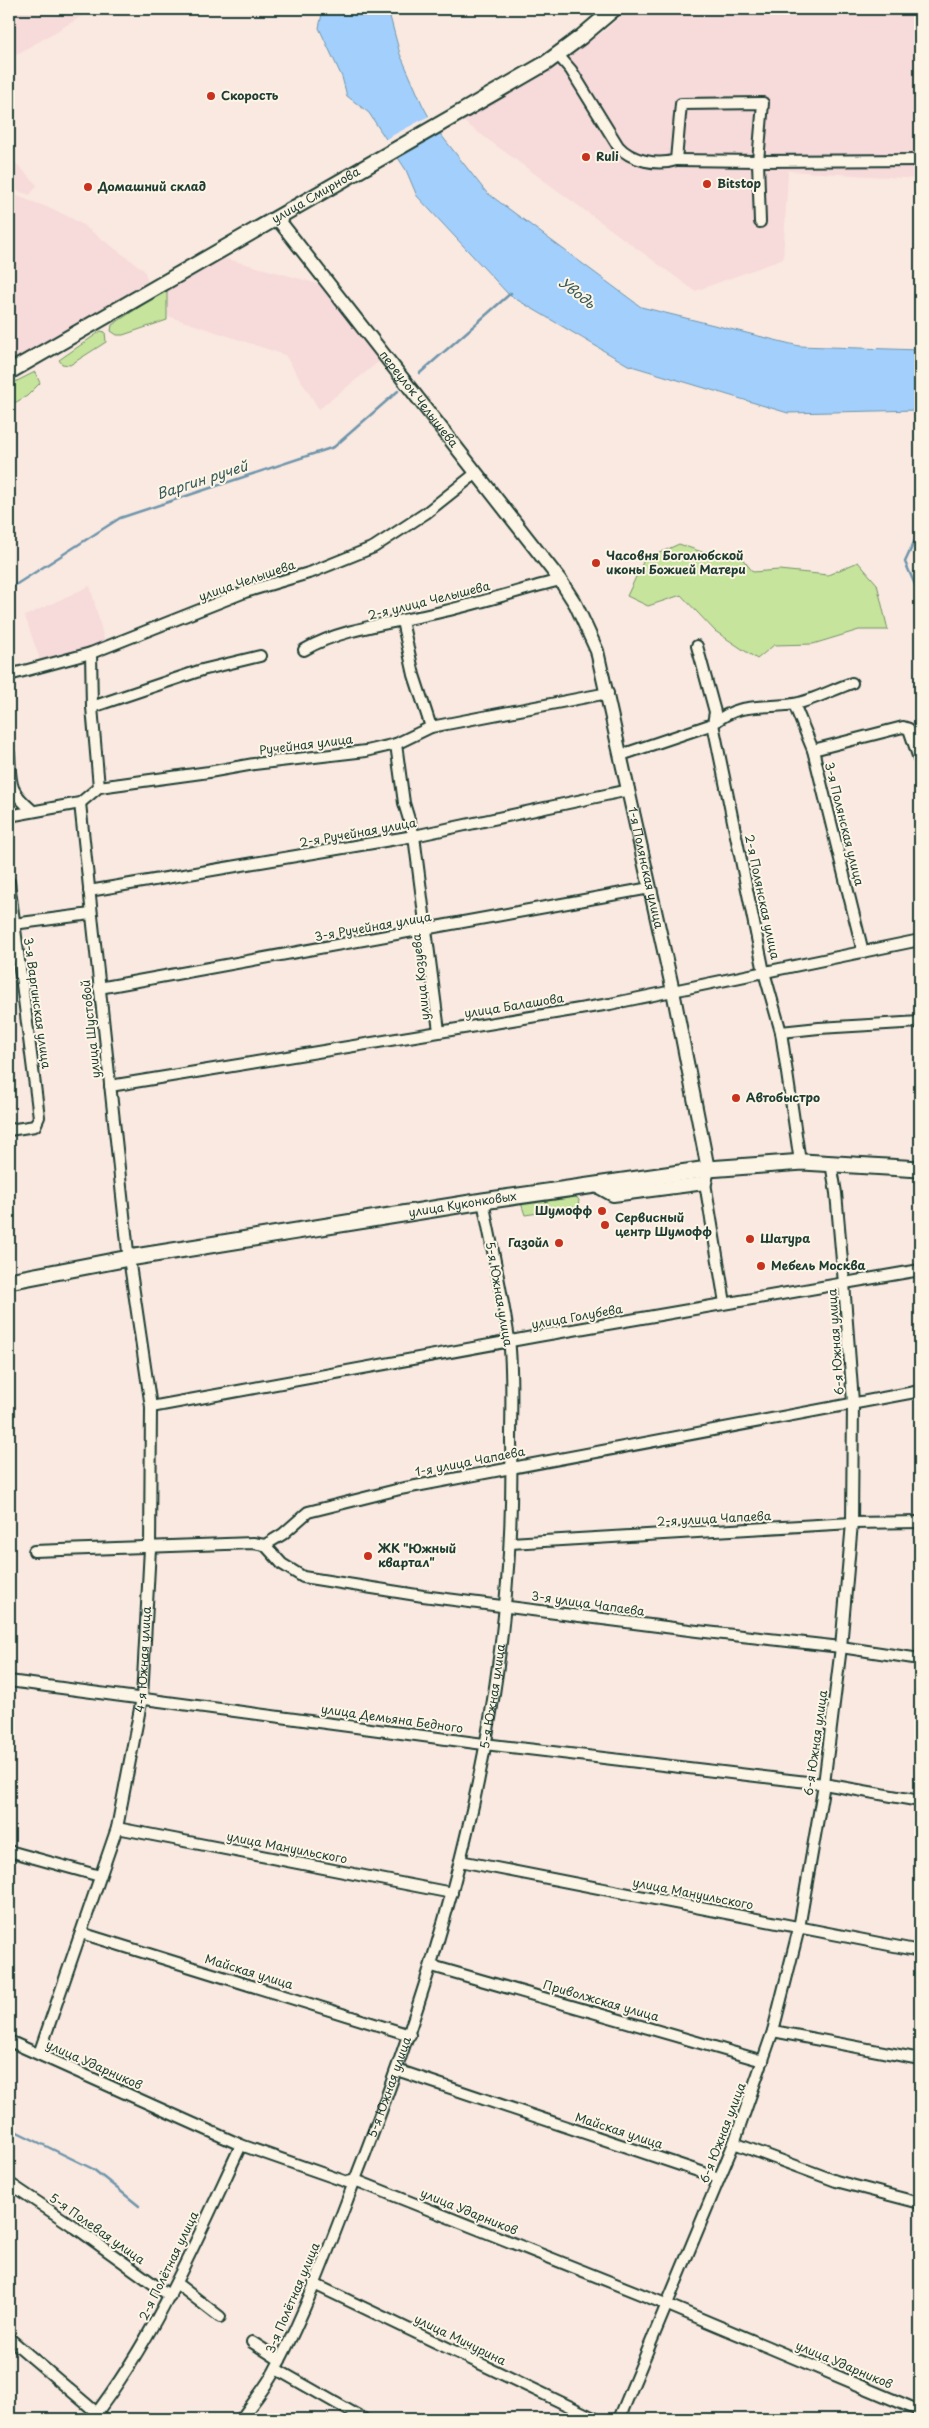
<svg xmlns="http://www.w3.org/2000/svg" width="929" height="2428" font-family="'Playpen Sans',sans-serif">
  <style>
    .built { fill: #f7dada }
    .green { fill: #c6e49c; stroke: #729068 }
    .water { fill: #a2cffc; stroke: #6e95ac }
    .pier { fill: #fae9e0 }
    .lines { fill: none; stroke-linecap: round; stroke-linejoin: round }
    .stream { stroke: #6e95ac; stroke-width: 2.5 }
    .minor-casing { stroke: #1f3d34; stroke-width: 14 }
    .tertiary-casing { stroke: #1f3d34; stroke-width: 16 }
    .secondary-casing { stroke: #1f3d34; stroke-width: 18 }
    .primary-casing { stroke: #1f3d34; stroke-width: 19 }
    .minor { stroke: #fcf5e5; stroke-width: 10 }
    .tertiary { stroke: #fcf5e5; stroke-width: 12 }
    .secondary { stroke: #fcf5e5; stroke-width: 14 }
    .primary { stroke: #fcf5e5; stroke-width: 15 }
    .poi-dot { fill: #c8321e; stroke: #fcf5e5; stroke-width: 2 }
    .labels { text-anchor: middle; stroke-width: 4; stroke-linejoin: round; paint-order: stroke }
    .poi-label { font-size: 12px; font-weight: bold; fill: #1f3d34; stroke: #fcf5e5; text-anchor: start }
    .street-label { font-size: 12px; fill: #1f3d34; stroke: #fcf5e5 }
    .water-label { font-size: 14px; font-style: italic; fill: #395a5c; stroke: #fcf5e5 }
  </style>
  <rect width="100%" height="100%" fill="#fae9e0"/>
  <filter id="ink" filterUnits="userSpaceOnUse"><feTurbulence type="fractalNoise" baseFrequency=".02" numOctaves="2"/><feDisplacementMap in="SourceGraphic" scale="10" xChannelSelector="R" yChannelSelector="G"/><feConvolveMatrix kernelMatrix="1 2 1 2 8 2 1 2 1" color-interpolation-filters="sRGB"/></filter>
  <g filter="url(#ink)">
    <g class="built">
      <path d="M9 9H94L9 59Z"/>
      <path d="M628 9H920V179L788 171 783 259 695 291 460 119 569 56 607 29Z"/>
      <path d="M9 156 37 185 30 195 9 188Z"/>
      <path d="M9 193 57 211 80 223 144 270 148 282 9 366Z"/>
      <path d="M224 258 333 288 386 356 319 409 285 355 168 316 167 291Z"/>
      <path d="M90 586 105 643 41 663 25 616Z"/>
    </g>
    <g class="green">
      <path d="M165 290 167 291V320L123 335H117L111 331 112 325Z"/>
      <path d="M101 331 105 332 106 342 70 365 62 364 59 360Z"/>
      <path d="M35 372 40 383 27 396 9 406V385Z"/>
      <path d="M679 544 702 552H725L741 557 753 572 779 570 828 575 858 562 877 584 888 630H859L813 644 774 645 757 659 715 631 681 595 648 606 627 596 644 560Z"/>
      <path d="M573 1194 579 1200 578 1207 525 1215 521 1203Z"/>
    </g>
    <path class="water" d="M323 9H388L400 54 423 106 434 126 486 192 641 307 799 346 920 350V410L788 413 628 365 509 295 417 196 406 170 369 113 347 96 342 77 319 28Z"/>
    <path class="pier" d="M431 115 436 124 395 157 384 140Z"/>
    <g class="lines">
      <g class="stream">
        <path d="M420 373 511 293"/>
        <path d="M920 529 905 562 920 596"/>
        <path d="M9 589 120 518 334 447 398 391"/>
        <path d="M9 2128 93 2169 139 2206"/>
      </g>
      <defs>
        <g id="minor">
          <path d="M558 55 571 70 618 146C631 161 658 166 676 160L681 104 763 103 758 161 920 160"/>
          <path d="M676 160 758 161 760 222"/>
          <path d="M402 621 414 675 431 727"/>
          <path d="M697 646 715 712 713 724 764 972 781 1032 799 1155"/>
          <path d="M304 650C342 627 402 622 445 611 483 602 521 590 560 580"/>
          <path d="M91 653 92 707 99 787"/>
          <path d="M9 675 91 653 245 592 312 572 374 547 426 513 475 474"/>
          <path d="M794 704 813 750 863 952"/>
          <path d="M92 707 202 670 260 656"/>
          <path d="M396 744 404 803 414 836 439 1031"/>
          <path d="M813 750 903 727 909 729 920 762"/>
          <path d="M9 754C11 785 8 790 33 811"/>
          <path d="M621 755 713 724C740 701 763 709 794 704 812 701 834 689 852 683"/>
          <path d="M80 803 128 1252"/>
          <path d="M9 816 80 803 99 787 209 772 254 764 366 751 396 744 431 727 608 693"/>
          <path d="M9 882 39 1117 35 1126 9 1130"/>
          <path d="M89 891 414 836 629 790"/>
          <path d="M13 924 91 914"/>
          <path d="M99 988 650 888"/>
          <path d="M781 1032 819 1028 920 1022"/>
          <path d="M110 1086 610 1004 920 940"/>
          <path d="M705 1183 725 1303"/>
          <path d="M151 1407 538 1336 920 1270"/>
          <path d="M510 1543 852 1523 920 1522"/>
          <path d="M265 1545 282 1564 303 1577 423 1596 697 1631 841 1647 920 1659"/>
          <path d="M34 1551 253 1543 265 1545 283 1534 308 1512 400 1489 920 1391"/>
          <path d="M9 1681 476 1743 824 1784 920 1801"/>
          <path d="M117 1828 452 1893"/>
          <path d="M9 1851 100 1876"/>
          <path d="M460 1861 920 1951"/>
          <path d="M81 1933 410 2035"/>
          <path d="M432 1966 763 2061"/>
          <path d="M773 2031 920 2059"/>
          <path d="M9 2041 241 2145 347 2182 355 2180 668 2305 920 2411"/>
          <path id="s1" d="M39 2054 117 1828 142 1698 150 1548 151 1407 129 1258"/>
          <path d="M397 2070 719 2178"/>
          <path d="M734 2143 836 2181 920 2203"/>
          <path d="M9 2183 76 2228 170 2296"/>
          <path d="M176 2283 220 2317"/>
          <path d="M314 2284 596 2419"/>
          <path d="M9 2338 104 2419"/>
          <path d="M252 2342 280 2360"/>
          <path d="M276 2369 364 2419"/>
          <path d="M92 2419C156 2336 197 2239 241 2145"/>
          <path id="s2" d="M241 2419C253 2402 268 2385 277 2366 312 2299 337 2225 365 2154 453 1926 517 1688 511 1441 511 1408 513 1372 509 1339 502 1293 492 1247 483 1201"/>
          <path d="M619 2419 734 2143 773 2031 799 1928 824 1784 841 1647 852 1523 853 1402 844 1283 836 1193 831 1163"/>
        </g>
        <g id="tertiary">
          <path id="s3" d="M277 218 560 580 576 605 597 651 673 991 708 1169 705 1183 613 1195 595 1185"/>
        </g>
        <g id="secondary">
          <path id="s4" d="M9 372 546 63 581 37 614 9"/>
        </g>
        <g id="primary">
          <path id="s5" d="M9 1281 129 1258 483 1201 708 1169 803 1162 920 1169"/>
        </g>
      </defs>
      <use href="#minor" class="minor-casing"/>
      <use href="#tertiary" class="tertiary-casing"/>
      <use href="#secondary" class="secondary-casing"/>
      <use href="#primary" class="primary-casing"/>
      <use href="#minor" class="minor"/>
      <use href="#tertiary" class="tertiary"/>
      <use href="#secondary" class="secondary"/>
      <use href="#primary" class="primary"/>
    </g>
  </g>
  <g class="poi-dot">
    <circle cx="211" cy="96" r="5"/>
    <circle cx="586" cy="157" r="5"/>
    <circle cx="707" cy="184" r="5"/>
    <circle cx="88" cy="187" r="5"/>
    <circle cx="596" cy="563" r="5"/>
    <circle cx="736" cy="1098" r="5"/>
    <circle cx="602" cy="1211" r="5"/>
    <circle cx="605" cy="1225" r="5"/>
    <circle cx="750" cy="1239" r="5"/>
    <circle cx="559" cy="1243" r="5"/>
    <circle cx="761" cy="1266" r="5"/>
    <circle cx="368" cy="1556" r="5"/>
  </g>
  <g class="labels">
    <g class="poi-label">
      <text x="221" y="100">Скорость</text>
      <text x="596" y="161">Ruli</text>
      <text x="717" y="188">Bitstop</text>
      <text x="98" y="191">Домашний склад</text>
      <text x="606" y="560">Часовня Боголюбской<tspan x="606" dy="14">иконы Божией Матери</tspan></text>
      <text x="746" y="1102">Автобыстро</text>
      <text x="592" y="1215" text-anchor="end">Шумофф</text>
      <text x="615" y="1222">Сервисный<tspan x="615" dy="14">центр Шумофф</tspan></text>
      <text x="760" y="1243">Шатура</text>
      <text x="549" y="1247" text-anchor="end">Газойл</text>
      <text x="771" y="1270">Мебель Москва</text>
      <text x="378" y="1553">ЖК "Южный<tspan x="378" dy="14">квартал"</tspan></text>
    </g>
    <g class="street-label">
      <text dy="4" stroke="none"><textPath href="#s4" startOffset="354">улица Смирнова</textPath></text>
      <text dy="4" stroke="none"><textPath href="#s3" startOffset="230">переулок Челышева</textPath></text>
      <text transform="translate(247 581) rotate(-19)" y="4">улица Челышева</text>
      <text transform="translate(429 601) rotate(-14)" y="4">2-я улица Челышева</text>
      <text transform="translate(306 745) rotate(-7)" y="4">Ручейная улица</text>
      <text transform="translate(844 824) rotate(76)" y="4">3-я Полянская улица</text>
      <text transform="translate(358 833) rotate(-10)" y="4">2-я Ручейная улица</text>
      <text dy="4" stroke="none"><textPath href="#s3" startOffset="762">1-я Полянская улица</textPath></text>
      <text transform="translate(762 897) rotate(78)" y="4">2-я Полянская улица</text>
      <text transform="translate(373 927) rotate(-10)" y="4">3-я Ручейная улица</text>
      <text transform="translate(421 977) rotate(-96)" y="4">улица Козуева</text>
      <text transform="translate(37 1003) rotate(82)" y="4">3-я Варгинская улица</text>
      <text transform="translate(514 1006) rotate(-9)" y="4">улица Балашова</text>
      <text transform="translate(91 1029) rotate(-96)" y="4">улица Шустовой</text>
      <text dy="4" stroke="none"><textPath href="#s5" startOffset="460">улица Куконковых</textPath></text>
      <text transform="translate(499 1294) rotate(80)" y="4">5-я Южная улица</text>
      <text transform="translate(577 1317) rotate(-10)" y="4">улица Голубева</text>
      <text transform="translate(836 1342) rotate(-94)" y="4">6-я Южная улица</text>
      <text transform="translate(470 1462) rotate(-11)" y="4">1-я улица Чапаева</text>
      <text transform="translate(714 1519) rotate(-3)" y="4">2-я улица Чапаева</text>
      <text transform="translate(588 1604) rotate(8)" y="4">3-я улица Чапаева</text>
      <text dy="4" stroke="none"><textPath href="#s1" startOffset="410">4-я Южная улица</textPath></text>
      <text dy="4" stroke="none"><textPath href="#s2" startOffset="770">5-я Южная улица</textPath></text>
      <text transform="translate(392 1719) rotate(8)" y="4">улица Демьяна Бедного</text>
      <text transform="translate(816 1743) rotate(-82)" y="4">6-я Южная улица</text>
      <text transform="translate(287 1848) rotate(11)" y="4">улица Мануильского</text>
      <text transform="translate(693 1894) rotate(11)" y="4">улица Мануильского</text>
      <text transform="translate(249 1972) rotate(17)" y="4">Майская улица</text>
      <text transform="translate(601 2001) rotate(16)" y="4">Приволжская улица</text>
      <text transform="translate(94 2065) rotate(24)" y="4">улица Ударников</text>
      <text dy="4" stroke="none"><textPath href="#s2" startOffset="365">5-я Южная улица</textPath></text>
      <text transform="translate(619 2131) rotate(18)" y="4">Майская улица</text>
      <text transform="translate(723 2133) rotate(-69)" y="4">6-я Южная улица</text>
      <text transform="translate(469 2212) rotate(22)" y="4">улица Ударников</text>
      <text transform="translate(97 2229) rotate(35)" y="4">5-я Полевая улица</text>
      <text transform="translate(169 2266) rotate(-64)" y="4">2-я Полётная улица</text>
      <text transform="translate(293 2298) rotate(-67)" y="4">3-я Полётная улица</text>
      <text transform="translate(460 2340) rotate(26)" y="4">улица Мичурина</text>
      <text transform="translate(844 2365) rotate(23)" y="4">улица Ударников</text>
    </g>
    <g class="water-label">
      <text transform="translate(577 293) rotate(37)" y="5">Уводь</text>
      <text transform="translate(202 480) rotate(-18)" y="5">Варгин ручей</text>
    </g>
  </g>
  <rect width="929" height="2428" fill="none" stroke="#fcf5e5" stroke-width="30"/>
  <rect x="15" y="15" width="899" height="2398" fill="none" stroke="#1f3d34" stroke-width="2" filter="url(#ink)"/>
</svg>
